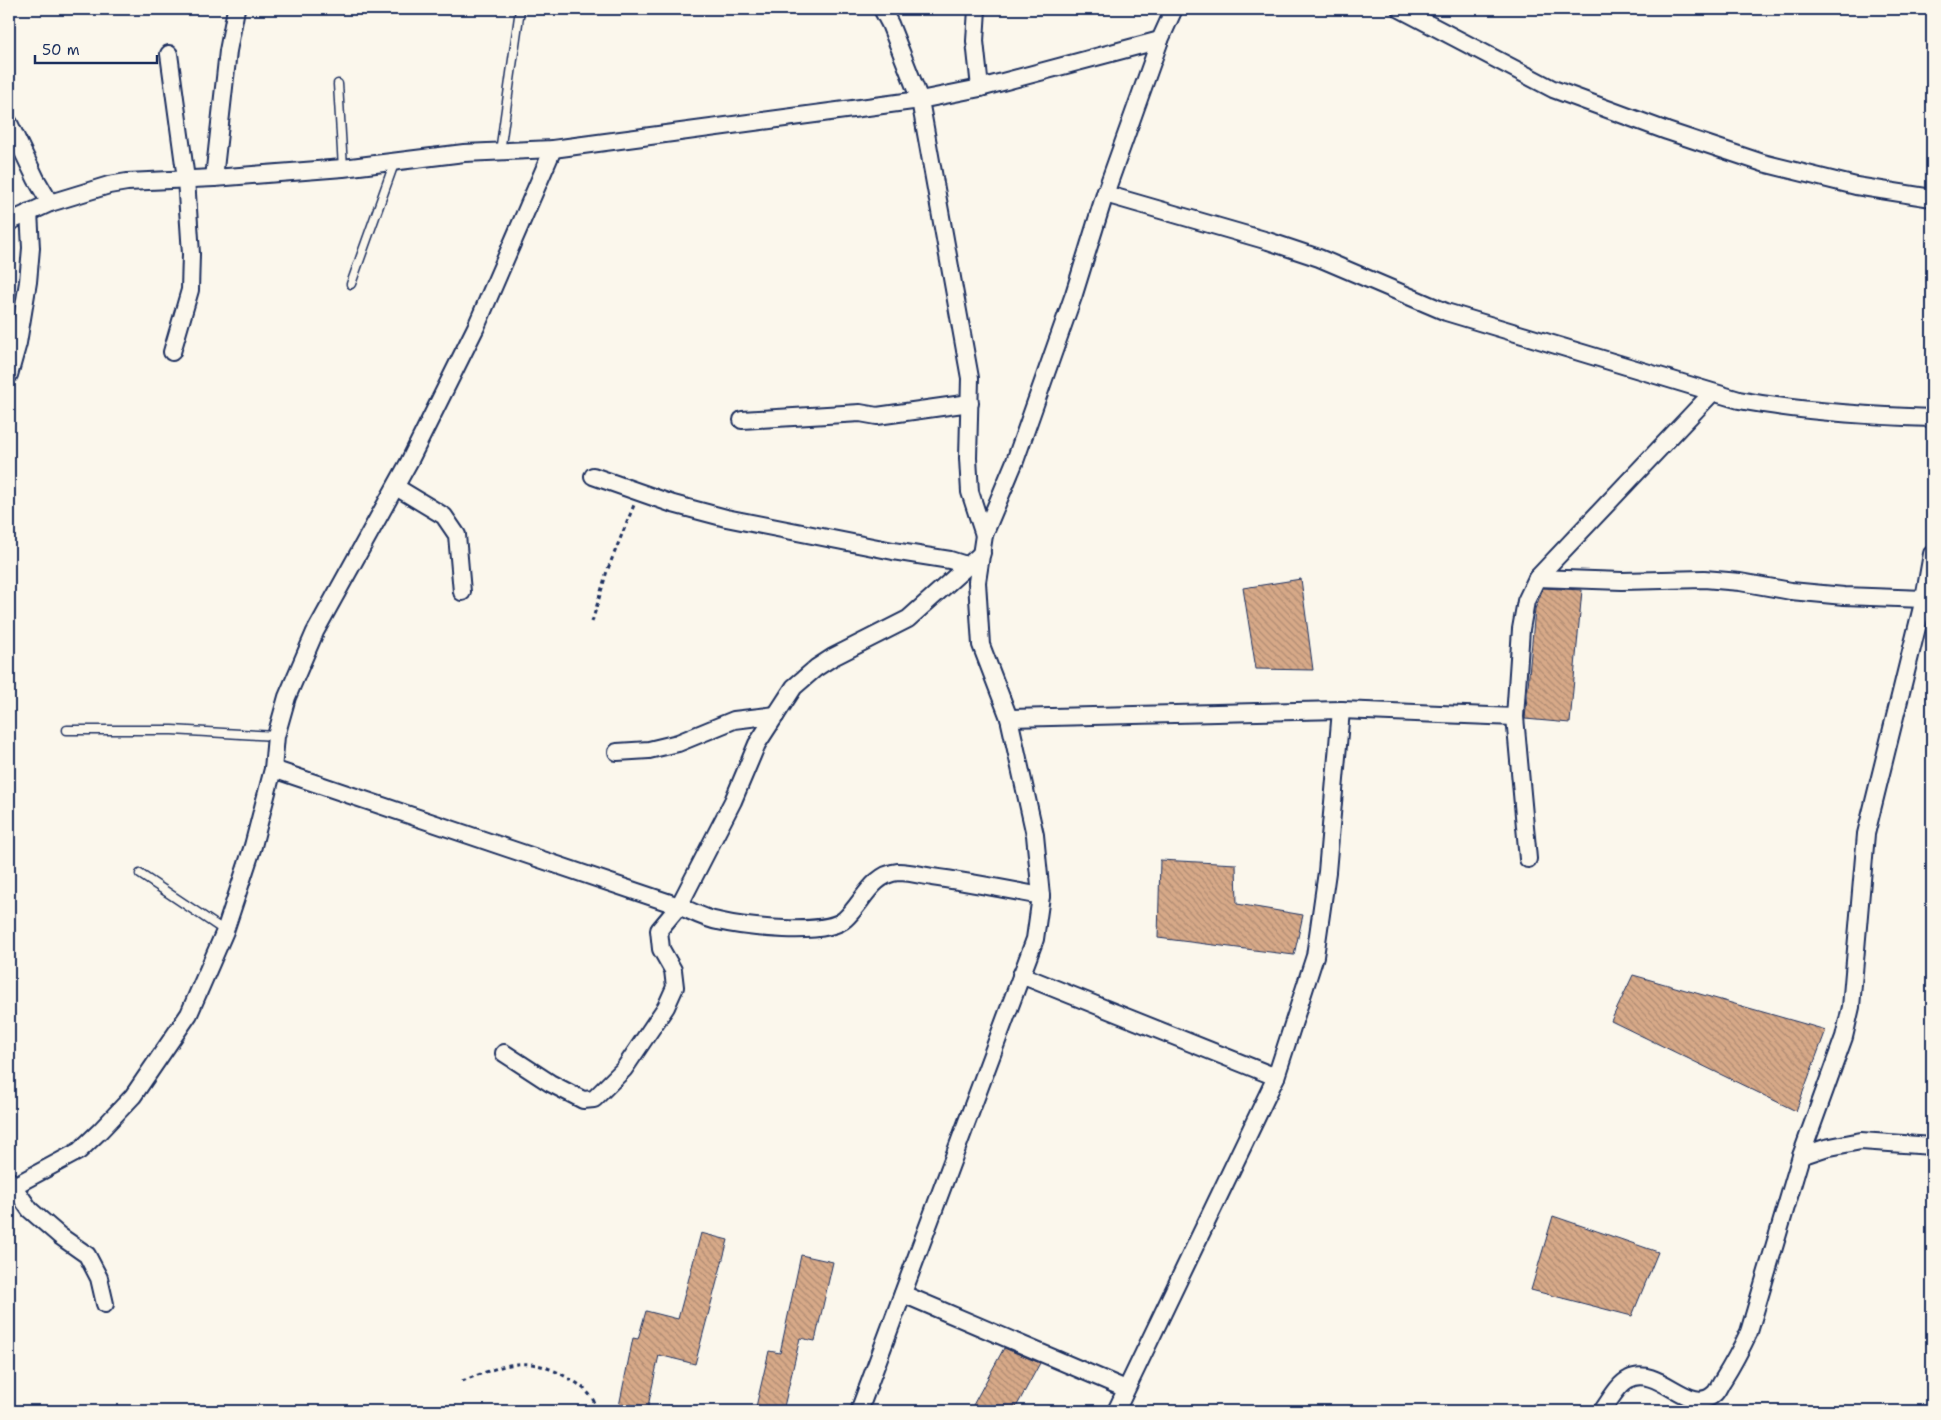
<svg xmlns="http://www.w3.org/2000/svg" width="1941" height="1420" font-family="'Shantell Sans',sans-serif">
  <style>
    .building { fill: url(#building-back-hatch); stroke: #1b2f5e }
    .lines { fill: none; stroke-linecap: round; stroke-linejoin: round }
    .lane-casing { stroke: #1b2f5e; stroke-width: 11 }
    .street-casing { stroke: #1b2f5e; stroke-width: 20 }
    .path { stroke: #1b2f5e; stroke-width: 3; stroke-dasharray: 4 4; stroke-linecap: butt }
    .lane { stroke: #fbf7ec; stroke-width: 8 }
    .street { stroke: #fbf7ec; stroke-width: 16 }
  </style>
  <defs>
    <pattern id="building-back-hatch" width="6" height="6" patternUnits="userSpaceOnUse" patternTransform="scale(1.25)"><rect width="6" height="6" fill="#d7a988"/><path d="M-1 5l2 2M0 0l6 6M5-1l2 2" fill="none" stroke="#ae8a72"/></pattern>
  </defs>
  <rect width="100%" height="100%" fill="#fbf7ec"/>
  <filter id="ink" filterUnits="userSpaceOnUse"><feTurbulence type="fractalNoise" baseFrequency=".02" numOctaves="2"/><feDisplacementMap in="SourceGraphic" scale="10" xChannelSelector="R" yChannelSelector="G"/><feConvolveMatrix kernelMatrix="1 2 1 2 8 2 1 2 1" color-interpolation-filters="sRGB"/></filter>
  <g filter="url(#ink)">
    <g class="building">
      <path d="M1301 579 1313 670 1256 669 1243 588Z"/>
      <path d="M1543 588 1582 590 1570 723 1525 719 1535 609Z"/>
      <path d="M1160 860 1236 864 1237 904 1303 915 1294 955 1158 938Z"/>
      <path d="M1633 975 1826 1030 1796 1111 1611 1021Z"/>
      <path d="M1553 1216 1658 1252 1632 1316 1531 1290Z"/>
      <path d="M701 1233 728 1240 695 1364 659 1355 647 1411H618L633 1338 638 1339 646 1311 678 1319Z"/>
      <path d="M801 1255 833 1262 815 1341 800 1338 783 1411H755L769 1351 780 1353Z"/>
      <path d="M1004 1348 1040 1363 1014 1411H979L972 1407Z"/>
    </g>
    <g class="lines">
      <defs>
        <g id="lane">
          <path d="M338 84 343 168"/>
          <path d="M500 152 520 9"/>
          <path d="M351 284 395 161"/>
          <path d="M67 730H172L276 736"/>
          <path d="M140 874 225 931"/>
        </g>
        <g id="street">
          <path d="M882 9 890 24 920 100 970 378 968 458 970 492 984 535"/>
          <path d="M977 9 975 41 980 88"/>
          <path d="M1400 9 1553 89 1667 131 1763 163 1856 186 1932 198"/>
          <path d="M169 54 186 179 191 254 190 290 172 352"/>
          <path d="M9 123 36 179 50 203"/>
          <path d="M214 178 228 51 236 9"/>
          <path d="M1105 194 1268 241 1319 258 1446 312 1739 400C1803 412 1868 416 1932 418"/>
          <path d="M9 222 50 203 109 185 127 182 214 178 343 168 464 153 553 149 920 100 980 88 1160 40"/>
          <path d="M9 375 18 343 28 282 31 248 29 212"/>
          <path d="M742 420 860 413 877 416 970 403"/>
          <path d="M593 476 673 504 726 518 893 551 950 560 966 565"/>
          <path d="M396 487 444 516 457 535 462 592"/>
          <path d="M1537 578 1622 581 1704 579 1740 582 1791 591 1844 596 1924 599"/>
          <path d="M1009 718 1341 710 1515 717"/>
          <path d="M617 752 649 750 678 743 734 720 776 715"/>
          <path d="M273 769 679 906C691 911 705 919 718 921 744 927 826 937 845 919 862 904 872 874 898 872 909 872 921 875 932 877 969 882 1005 889 1041 896"/>
          <path d="M1528 859 1515 717 1521 629 1526 601 1537 578 1712 393"/>
          <path d="M1021 975 1276 1077"/>
          <path d="M504 1053 550 1083 583 1100 594 1099 624 1069 666 1007 675 987 673 970 661 949 659 930 679 906 733 801 757 744 794 687 816 668 833 657 908 619 982 553"/>
          <path d="M1801 1156 1825 1148 1861 1141 1932 1146"/>
          <path d="M9 1180 30 1210 60 1236 87 1255 99 1278 105 1304"/>
          <path d="M12 1187 79 1151 100 1131 133 1096 189 1014 225 931 253 846 273 769 276 736 287 697 315 632 409 462 476 327 553 149"/>
          <path d="M903 1294 1126 1389"/>
          <path d="M859 1411 1035 939 1041 896 1035 835 1009 718 981 645 977 582 984 535 1015 461 1074 294 1105 194 1160 40 1174 9"/>
          <path d="M1116 1411 1276 1077 1315 956 1327 872 1341 710"/>
          <path d="M1602 1411C1609 1402 1618 1384 1629 1379 1659 1364 1691 1418 1715 1393 1718 1390 1720 1384 1723 1380 1733 1364 1741 1349 1749 1332L1801 1156 1844 1037 1851 1007 1866 834 1924 599 1932 554"/>
        </g>
      </defs>
      <use href="#lane" class="lane-casing"/>
      <use href="#street" class="street-casing"/>
      <g class="path">
        <path d="M592 622 607 571 634 505"/>
        <path d="M462 1381C505 1365 526 1353 568 1378 583 1386 593 1395 598 1411"/>
      </g>
      <use href="#lane" class="lane"/>
      <use href="#street" class="street"/>
    </g>
  </g>
  <rect width="1941" height="1420" fill="none" stroke="#fbf7ec" stroke-width="30"/>
  <rect x="15" y="15" width="1911" height="1390" fill="none" stroke="#1b2f5e" stroke-width="2" filter="url(#ink)"/>
  <path d="M35 55v8h122v-8" fill="none" stroke="#1b2f5e" stroke-width="2.5"/>
  <text x="42" y="55" font-size="15" fill="#1b2f5e" stroke="#fbf7ec" stroke-width="4" paint-order="stroke">50 m</text>
</svg>
